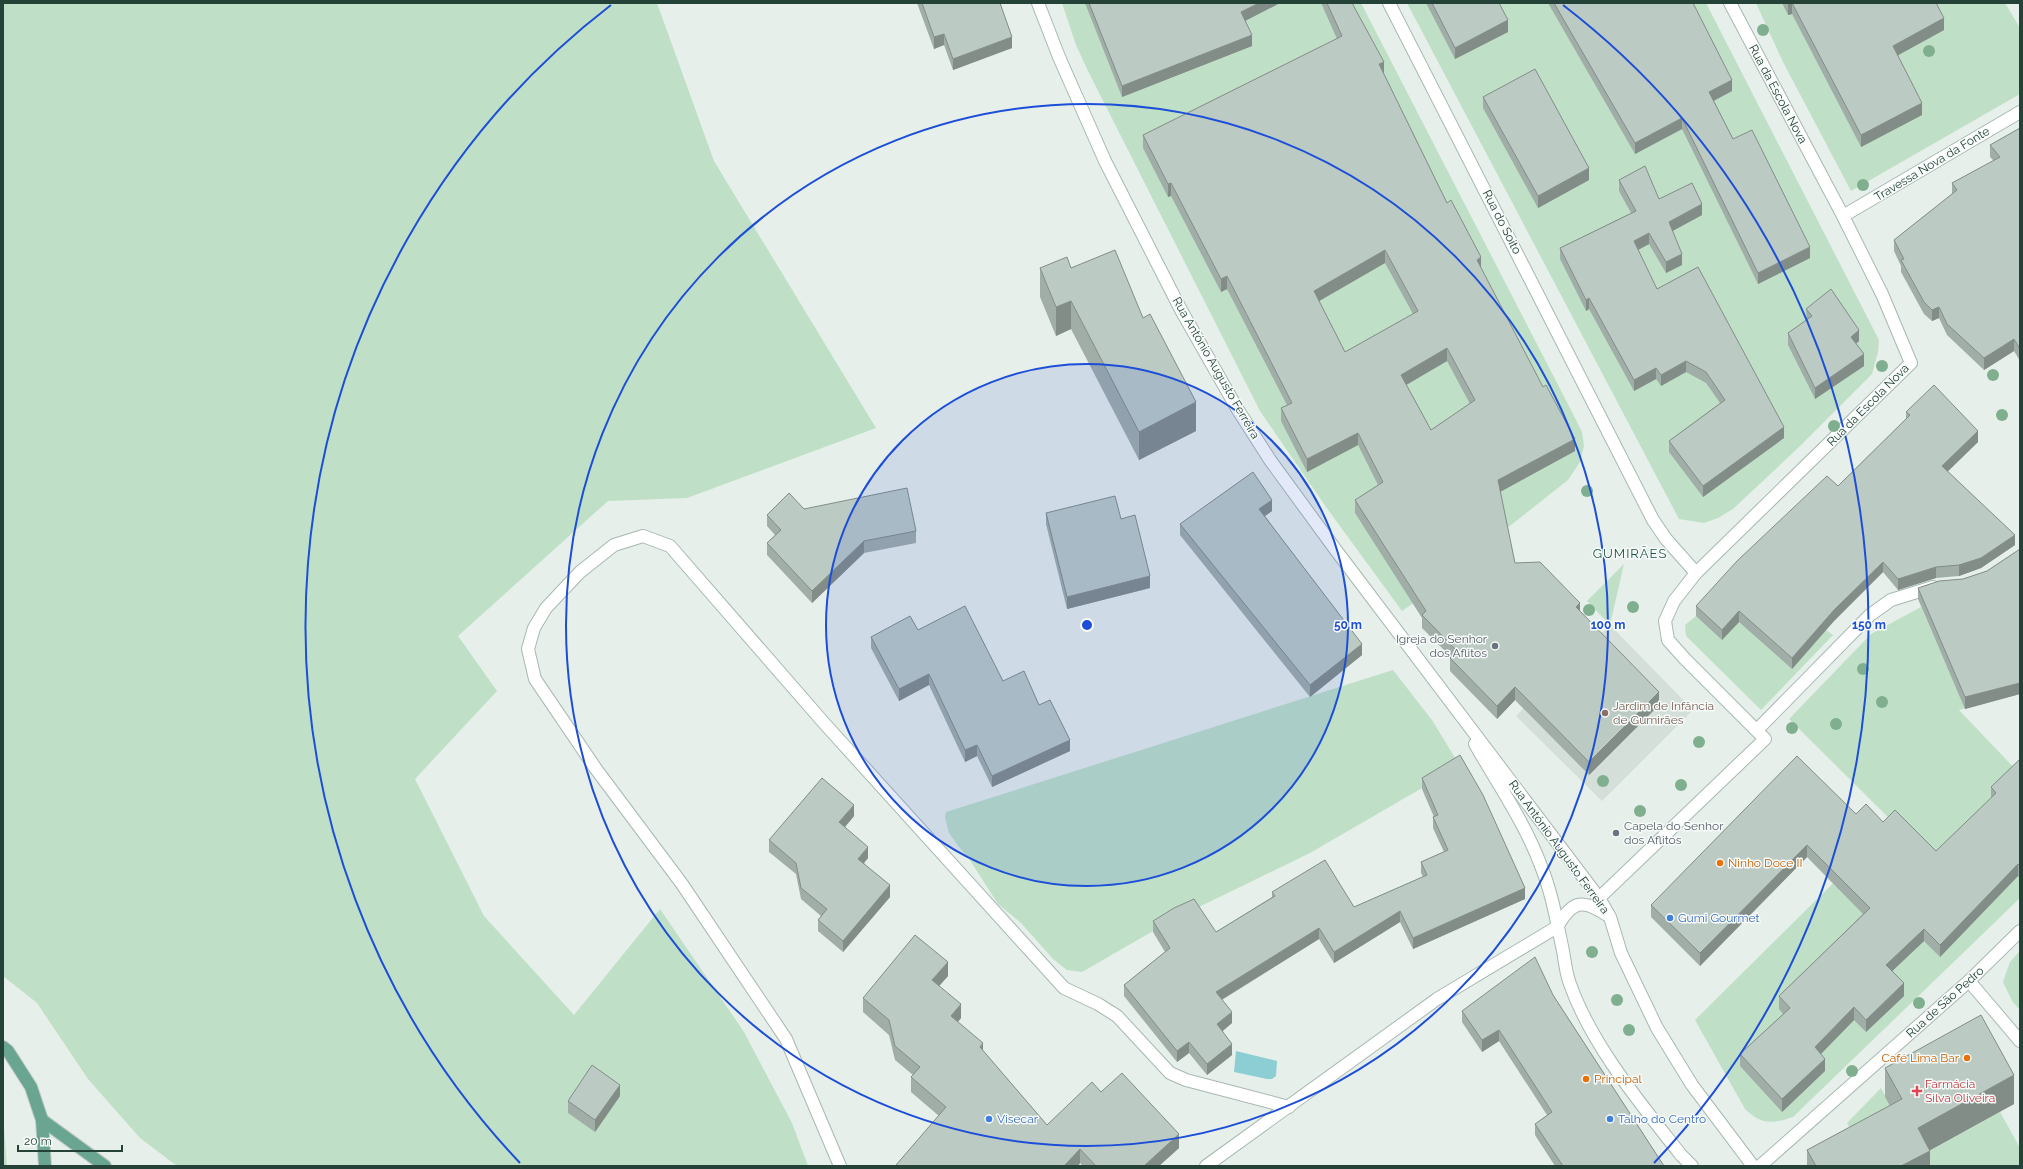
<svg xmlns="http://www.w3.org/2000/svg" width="2023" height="1169" font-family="Raleway,sans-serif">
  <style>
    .built { fill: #d4dfd9 }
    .green { fill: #bfe0c6 }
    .water { fill: #8dced4 }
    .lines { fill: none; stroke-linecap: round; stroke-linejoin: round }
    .minor-casing { stroke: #a8b8b1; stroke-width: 14 }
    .major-casing { stroke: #c2cac7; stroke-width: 14 }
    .minor { stroke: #fff; stroke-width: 12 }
    .major { stroke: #6aa592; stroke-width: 12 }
    .tree { fill: #80af90 }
    .wall { fill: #a1aea8; fill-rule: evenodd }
    .shaded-wall { fill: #838d88 }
    .building { fill: #bbcac3; stroke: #838d88; fill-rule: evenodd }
    .ring { fill: none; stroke: #1d4ed8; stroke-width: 2 }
    .worship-dot { fill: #6b7280; stroke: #f7fbf9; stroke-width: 1.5 }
    .education-dot { fill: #8d6e63; stroke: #f7fbf9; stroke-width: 1.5 }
    .food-dot { fill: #e8710a; stroke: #f7fbf9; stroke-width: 1.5 }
    .shop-dot { fill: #3f7fe0; stroke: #f7fbf9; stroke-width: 1.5 }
    .health-dot { fill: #e0444e; stroke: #f7fbf9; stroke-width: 1.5 }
    .labels { text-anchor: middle; stroke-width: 3; stroke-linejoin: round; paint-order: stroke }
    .street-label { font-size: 12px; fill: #244238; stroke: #f7fbf9 }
    .worship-label { font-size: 12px; fill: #5b616d; stroke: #f7fbf9; text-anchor: end }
    .education-label { font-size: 12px; fill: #785e54; stroke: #f7fbf9; text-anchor: start }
    .food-label { font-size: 12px; fill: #c56008; stroke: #f7fbf9; text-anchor: start }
    .shop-label { font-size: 12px; fill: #366cbe; stroke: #f7fbf9; text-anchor: start }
    .health-label { font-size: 12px; fill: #be3a42; stroke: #f7fbf9; text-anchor: start }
    .neighbourhood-label { font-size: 13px; letter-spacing: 1px; fill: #1f5544; stroke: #f7fbf9 }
    .centre { fill: #1d4ed8; stroke: #f7fbf9; stroke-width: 2 }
    .ring-label { font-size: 12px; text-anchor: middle; font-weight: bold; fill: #1d4ed8; stroke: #f7fbf9; stroke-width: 3; stroke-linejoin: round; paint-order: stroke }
  </style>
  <rect width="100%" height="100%" fill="#e6efea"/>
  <path class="built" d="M1610 625 1693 710 1602 801 1516 716Z"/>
  <g class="green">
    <path d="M3 3H657L714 161 876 428 687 498 608 501 458 636 497 691 415 779 484 916 574 1015 660 909 744 1032 792 1123 808 1166H177L140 1138 88 1079 37 1003 3 976Z"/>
    <path d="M1062 3H1361L1572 412 1582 432 1584 446 1580 462 1568 480 1511 525 1479 547 1482 555 1402 611 1326 507 1260 411 1087 69 1076 45Z"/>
    <path d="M1407 3H1706L1879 340 1878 352 1872 374 1797 449 1733 509 1718 518 1704 523 1679 519Z"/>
    <path d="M1756 3H2005L2020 28V94L1851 191 1783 62Z"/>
    <path d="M1624 564 1610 625 1587 601Z"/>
    <path d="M1921 607 1946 664 2020 694 1959 710 2020 774V898L1793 1117C1772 1124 1762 1125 1745 1109L1695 1020 1894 823 1789 719 1871 634Z"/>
    <path d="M1696 616 1826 630 1833 635 1761 710 1686 636 1685 625Z"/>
    <path d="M1393 670 1432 720 1460 766 1310 853 1174 919 1082 972 1067 970 1053 959 1021 923 998 904 968 857 959 847 949 833 945 818 946 812Z"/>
    <path d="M2020 951V1010L2012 1001 2003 982 2010 962Z"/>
    <path d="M1881 1088 1902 1128 1861 1150 1847 1123Z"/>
    <path d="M2000 1112 2020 1148V1166H1931L1924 1154Z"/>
    <path d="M3 1126 4 1128 7 1166H3Z"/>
  </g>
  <path class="water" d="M1236 1051 1277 1061 1276 1076 1272 1079H1267L1234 1072Z"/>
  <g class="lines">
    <defs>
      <g id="minor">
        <path d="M1038 3 1059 57 1105 161 1181 310 1238 410 1270 460 1335 549 1599 898 1610 917 1621 953 1657 1028 1692 1085 1753 1166"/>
        <path d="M1389 3 1653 520 1666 539 1696 573"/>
        <path d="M1843 216 2020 112"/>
        <path d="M1757 730 1870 615 1891 600 1933 587"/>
        <path d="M1475 744C1498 784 1525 823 1541 866 1552 893 1557 923 1563 951 1565 962 1566 974 1570 984 1592 1046 1641 1104 1681 1155L1692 1166"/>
        <path d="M1599 898 1765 739 1685 659 1668 640 1665 621 1674 601 1696 573 1911 363 1882 294 1843 216 1730 3"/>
        <path d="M1969 981 2020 1041"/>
        <path d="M840 1166 786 1039 682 884 596 769 535 679 528 649 534 628 546 608 580 572 614 545 643 536 670 546 824 723 1064 988 1098 1004 1117 1016 1170 1073 1186 1080 1289 1107"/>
        <path d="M1206 1166 1437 999 1557 927C1572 901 1582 898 1607 915"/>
        <path d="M1760 1166 1969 981 2020 931"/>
      </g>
      <g id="major">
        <path d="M3 1047 8 1051 31 1087 42 1120 45 1166"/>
        <path d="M42 1120 105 1166"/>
      </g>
    </defs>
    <use href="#minor" class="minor-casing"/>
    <use href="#major" class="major-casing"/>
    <use href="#minor" class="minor"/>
    <use href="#major" class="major"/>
  </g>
  <g class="tree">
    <circle cx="1763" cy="30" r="6"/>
    <circle cx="1929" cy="51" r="6"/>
    <circle cx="1863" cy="185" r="6"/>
    <circle cx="1882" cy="366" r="6"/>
    <circle cx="1993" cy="375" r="6"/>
    <circle cx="2002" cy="415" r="6"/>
    <circle cx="1834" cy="426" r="6"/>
    <circle cx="1587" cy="491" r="6"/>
    <circle cx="1633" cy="607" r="6"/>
    <circle cx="1589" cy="610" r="6"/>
    <circle cx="1863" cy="669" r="6"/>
    <circle cx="1882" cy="702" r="6"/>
    <circle cx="1836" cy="724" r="6"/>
    <circle cx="1792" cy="728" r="6"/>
    <circle cx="1699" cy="742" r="6"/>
    <circle cx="1603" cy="781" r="6"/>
    <circle cx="1681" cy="785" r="6"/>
    <circle cx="1640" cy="811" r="6"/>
    <circle cx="1592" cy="952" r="6"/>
    <circle cx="1617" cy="1000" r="6"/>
    <circle cx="1919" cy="1003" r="6"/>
    <circle cx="1629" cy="1030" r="6"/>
    <circle cx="1852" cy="1071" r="6"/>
  </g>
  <g class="wall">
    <path d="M917 3H1000L1012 48 953 70 944 45 934 49Z"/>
    <path d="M1085 3H1280L1245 21 1252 46 1122 97Z"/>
    <path d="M1321 3H1352L1384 74 1447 203 1481 268 1575 451 1500 492 1515 563 1580 612 1659 705 1589 775 1515 700 1497 719 1450 671V658L1451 657 1422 628V618L1355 513V500L1378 485 1358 445 1307 472 1281 421V408L1287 405 1227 289 1221 292 1171 196 1168 197 1143 148V135L1337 39ZM1385 263 1413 314 1345 352 1319 301ZM1447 361 1470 404 1431 430 1406 385Z"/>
    <path d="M1426 3H1499L1508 32 1455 59Z"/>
    <path d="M1548 3H1693L1732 91 1714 101 1733 139 1810 258 1758 284 1682 129 1635 154Z"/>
    <path d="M1782 3H1936L1944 30 1898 55 1922 115 1861 147 1792 14 1788 15Z"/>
    <path d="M1483 97 1589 180 1538 208 1483 108Z"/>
    <path d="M2020 128V361L2014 351 1984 370 1947 335 1939 318 1932 321 1924 314 1901 272V266L1894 251V240L1952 194V183L1994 161 1990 157V145Z"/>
    <path d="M1619 180 1659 199 1702 215 1672 231 1682 265 1666 273 1649 244 1638 250 1657 289 1784 438 1703 497 1669 452V441L1720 403 1706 383 1686 372 1661 386 1656 379 1634 391 1589 309 1586 311 1560 259V248L1631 213 1619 191Z"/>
    <path d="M1040 268H1071L1143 318 1196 431 1139 460 1071 329 1056 336 1040 297Z"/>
    <path d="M1806 309 1859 341 1856 344 1864 366 1815 399 1788 345V333L1807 320Z"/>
    <path d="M1906 412 1978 442 1947 472 2015 545 1981 568 1959 576 1936 578 1898 590 1883 572 1834 621 1792 669 1739 622 1722 640 1696 616V606L1838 486 1906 419Z"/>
    <path d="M804 509 916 531V543L864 553 812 603 767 555V543L775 535 767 526V515Z"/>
    <path d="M1272 511 1265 516 1362 655 1310 697 1180 535V524Z"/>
    <path d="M1046 513 1150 588 1067 609 1046 524Z"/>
    <path d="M2020 549V694L1965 709 1918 599V588L1963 579 1987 571Z"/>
    <path d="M918 630 1003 681 1039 705 1070 751 992 787 977 756 965 762 929 685 899 701 871 648V637Z"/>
    <path d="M2020 734V748L2019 747V735Z"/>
    <path d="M2020 759V879L2018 876 1940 957 1924 941 1892 971 1904 996 1866 1032 1854 1020 1821 1054 1825 1071 1782 1112 1740 1066V1054L1783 1014 1779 1009V996L1863 914 1807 857 1700 966 1651 917V905L1856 814 1883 822 1936 851 1991 798V787Z"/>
    <path d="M1422 778 1525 899 1413 949 1400 922 1334 963 1319 939 1222 1000 1232 1023 1222 1031 1232 1055 1207 1075 1189 1053 1177 1062 1124 996V985L1165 952 1153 932V921L1216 932 1272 897V892L1354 907 1423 877 1421 873V862L1444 852 1433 828V817H1434L1422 789Z"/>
    <path d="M854 816 845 827 868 858 864 863 890 897 843 952 818 931V920L821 916 801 899 796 874 769 852V840Z"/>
    <path d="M948 976 939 986 961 1018 958 1022 1047 1125 1101 1092 1179 1148 1159 1166H1083L1080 1163 1078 1166H896L939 1116 911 1092V1077L913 1075 895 1060 889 1035 863 1012V998Z"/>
    <path d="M1553 995 1664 1166H1555L1535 1135V1124L1547 1115 1499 1041 1482 1052 1462 1022V1011Z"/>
    <path d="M1885 1068 2014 1104 1930 1150V1166H1807V1150L1890 1106 1885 1097Z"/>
    <path d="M620 1096 595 1132 568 1113V1101Z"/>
  </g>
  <g class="shaded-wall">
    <path d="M1259 3H1280L1241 23V12Z"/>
    <path d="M1790 3H1792V14L1788 15V4Z"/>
    <path d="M1944 18V30L1893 58V46Z"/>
    <path d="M1508 20V32L1455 59V48Z"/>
    <path d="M944 34V45L934 49V37Z"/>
    <path d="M1252 35V46L1122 97V86Z"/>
    <path d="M1012 37V48L953 70V59Z"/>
    <path d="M1384 62V74L1379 64Z"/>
    <path d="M1732 80V91L1709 103V92Z"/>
    <path d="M1922 103V115L1861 147V135Z"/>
    <path d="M1682 118V129L1635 154V143Z"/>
    <path d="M1589 168V180L1538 208V196Z"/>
    <path d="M1171 183V196L1168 197V184Z"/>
    <path d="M1702 204V215L1669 233V222Z"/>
    <path d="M1649 233V244L1634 252V241Z"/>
    <path d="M1810 247V258L1758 284V273Z"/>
    <path d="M1385 250V263L1314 304V291Z"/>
    <path d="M1682 254V265L1666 273V262Z"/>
    <path d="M1481 257V270L1477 260Z"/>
    <path d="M1227 276V289L1221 292V279Z"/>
    <path d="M1589 298V309L1586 311V300Z"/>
    <path d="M1071 301V329L1056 336V307Z"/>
    <path d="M1939 307V318L1932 321V310Z"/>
    <path d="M1859 330V341L1851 348V337Z"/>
    <path d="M2014 339V351L1984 370V358Z"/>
    <path d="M1447 348V361L1401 388V375Z"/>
    <path d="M1864 354V366L1815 399V388Z"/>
    <path d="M1686 361V372L1661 386V375Z"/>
    <path d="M1656 368V379L1634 391V380Z"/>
    <path d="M1196 402V431L1139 460V432Z"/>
    <path d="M1784 427V438L1703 497V486Z"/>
    <path d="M1978 431V442L1942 477V466Z"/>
    <path d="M1358 433V445L1307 472V459Z"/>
    <path d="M1575 439V451L1498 493V480Z"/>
    <path d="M1272 500V511L1259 520V509Z"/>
    <path d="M2015 535V545L1981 568 1959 576V565Z"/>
    <path d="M864 541V553L812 603V591Z"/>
    <path d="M1883 562V572L1834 621 1792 669V658L1834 610Z"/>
    <path d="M1936 567V578L1898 590V579Z"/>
    <path d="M1150 576V588L1067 609V597Z"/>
    <path d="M1580 603V616L1576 607Z"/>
    <path d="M1739 611V622L1722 640V630Z"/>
    <path d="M1362 644V655L1310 697V685Z"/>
    <path d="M929 674V685L899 701V689Z"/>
    <path d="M2020 682V694L1965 709V697Z"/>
    <path d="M1515 687V700L1497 719V706Z"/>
    <path d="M1659 692V705L1589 775V762Z"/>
    <path d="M1070 740V751L992 787V776Z"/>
    <path d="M977 745V756L965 762V750Z"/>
    <path d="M854 805V816L839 834V822Z"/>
    <path d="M1807 845V857L1700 966V953Z"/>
    <path d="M868 847V858L858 870V859Z"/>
    <path d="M2018 864V876L1940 957V945Z"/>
    <path d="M890 885V897L843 952V941Z"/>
    <path d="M1525 888V899L1413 949V938Z"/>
    <path d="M1400 911V922L1334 963V952Z"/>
    <path d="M1319 928V939L1216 1003V992Z"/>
    <path d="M1924 929V941L1886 977V965Z"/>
    <path d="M948 962V976L932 994V980Z"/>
    <path d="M1904 983V996L1866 1032V1020Z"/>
    <path d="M961 1004V1018L951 1030V1016Z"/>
    <path d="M1854 1007V1020L1815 1060V1047Z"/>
    <path d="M1232 1012V1023L1217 1036V1024Z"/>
    <path d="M1499 1030V1041L1482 1052V1040Z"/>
    <path d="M1189 1042V1053L1177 1062V1051Z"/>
    <path d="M983 1043V1057L980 1047Z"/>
    <path d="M1232 1044V1055L1207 1075V1064Z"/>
    <path d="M1825 1059V1071L1782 1112V1099Z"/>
    <path d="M2014 1075V1104L1918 1157V1128Z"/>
    <path d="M620 1085V1096L595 1132V1120Z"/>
    <path d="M1179 1134V1148L1159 1166H1144Z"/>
    <path d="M1080 1149V1163L1078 1166H1064Z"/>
    <path d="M1930 1151V1166H1901Z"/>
  </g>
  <g class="building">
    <path d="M922 3H1000L1012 37 953 59 944 34 934 37Z"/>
    <path d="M1089 3H1259L1241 12 1252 35 1122 86Z"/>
    <path d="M1327 3H1352L1384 62 1379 64 1447 203 1451 200 1481 257 1477 260 1543 387 1546 385 1575 439 1498 480 1515 563 1540 562 1580 603 1576 607 1659 692 1589 762 1515 687 1497 706 1450 658 1457 651 1422 615 1426 611 1355 500 1383 482 1358 433 1307 459 1281 408 1292 403 1227 276 1221 279 1171 183 1168 184 1143 135 1342 36ZM1385 250 1418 311 1345 352 1314 291ZM1447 348 1475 400 1431 430 1401 375Z"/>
    <path d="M1432 3H1499L1508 20 1455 48Z"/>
    <path d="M1554 3H1693L1732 80 1709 92 1733 139 1752 130 1810 247 1758 273 1682 118 1635 143Z"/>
    <path d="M1792 3H1936L1944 18 1893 46 1922 103 1861 135Z"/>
    <path d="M1535 69 1589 168 1538 196 1483 97Z"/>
    <path d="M2020 128V349L2014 339 1984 358 1947 324 1939 307 1932 310 1924 302 1901 260 1904 259 1894 240 1957 190 1952 183 2000 157 1990 145Z"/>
    <path d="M1645 166 1659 199 1692 183 1702 204 1669 222 1682 254 1666 262 1649 233 1634 241 1657 289 1698 267 1784 427 1703 486 1669 441 1725 400 1706 372 1686 361 1661 375 1656 368 1634 380 1589 298 1586 300 1560 248 1636 211 1619 180Z"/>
    <path d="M1115 250 1143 318 1150 314 1196 402 1139 432 1071 301 1056 307 1040 268 1067 257 1071 268Z"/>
    <path d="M1831 289 1859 330 1851 337 1864 354 1815 388 1788 333 1812 316 1806 309Z"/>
    <path d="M1934 385 1978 431 1942 466 2015 535 1981 558 1959 565 1936 567 1898 579 1883 562 1834 610 1792 658 1739 611 1722 630 1696 606 1737 561 1827 476 1838 486 1910 415 1906 412Z"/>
    <path d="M1253 472 1272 500 1259 509 1362 644 1310 685 1180 524Z"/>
    <path d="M907 488 916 531 864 541 812 591 767 543 781 530 767 515 789 493 804 509Z"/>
    <path d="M1115 496 1121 519 1135 515 1150 576 1067 597 1046 513Z"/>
    <path d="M2020 549V683L1965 697 1918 588 1939 581 1963 579 1987 571Z"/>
    <path d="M965 606 1003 681 1024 671 1039 705 1050 700 1070 740 992 776 977 745 965 750 929 674 899 689 871 637 910 616 918 630Z"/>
    <path d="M1460 755 1483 795 1525 888 1413 938 1400 911 1334 952 1319 928 1216 992 1232 1012 1217 1024 1232 1044 1207 1064 1189 1042 1177 1051 1124 985 1170 948 1153 921 1174 908 1194 899 1216 932 1275 896 1272 892 1325 860 1354 907 1427 875 1421 862 1448 850 1433 817 1438 815 1422 778Z"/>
    <path d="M1797 756 1856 814 1866 804 1883 822 1895 810 1936 851 1996 793 1991 787 2020 759V866L2018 864 1940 945 1924 929 1886 965 1904 983 1866 1020 1854 1007 1815 1047 1825 1059 1782 1099 1740 1054 1790 1008 1779 996 1870 908 1807 845 1700 953 1651 905Z"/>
    <path d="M822 778 854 805 839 822 868 847 858 859 890 885 843 941 818 920 827 909 801 888 796 863 769 840Z"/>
    <path d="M915 935 948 962 932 980 961 1004 951 1016 983 1043 980 1047 1047 1125 1092 1082 1101 1092 1122 1073 1179 1134 1144 1166H1096L1080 1149 1064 1166H897L896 1165 946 1107 911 1077 920 1067 895 1046 889 1020 863 998Z"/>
    <path d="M1535 957 1553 995 1664 1166H1563L1535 1124 1552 1112 1499 1030 1482 1040 1462 1011Z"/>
    <path d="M1981 1015 2014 1075 1918 1128 1930 1151 1901 1166H1816L1807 1150 1902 1099 1885 1068Z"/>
    <path d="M592 1065 620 1085 595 1120 568 1101Z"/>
  </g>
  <circle cx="1087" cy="625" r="261" fill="#1d4ed8" fill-opacity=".12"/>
  <g class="ring">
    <circle cx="1087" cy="625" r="261"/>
    <circle cx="1087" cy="625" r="521"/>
    <path d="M520 1163A782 782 0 0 1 611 5M1563 5A782 782 0 0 1 1654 1163"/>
  </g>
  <g class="worship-dot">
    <circle cx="1495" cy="646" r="4"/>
    <circle cx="1616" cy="833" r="4"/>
  </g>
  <circle class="education-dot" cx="1605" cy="713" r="4"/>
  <g class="food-dot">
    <circle cx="1720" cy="863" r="4"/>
    <circle cx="1967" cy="1058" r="4"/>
    <circle cx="1586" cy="1079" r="4"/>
  </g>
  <g class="shop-dot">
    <circle cx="1670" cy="918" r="4"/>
    <circle cx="989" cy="1119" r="4"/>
    <circle cx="1610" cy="1119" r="4"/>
  </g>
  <path class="health-dot" d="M1915 1085h4v4h4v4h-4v4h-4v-4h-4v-4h4z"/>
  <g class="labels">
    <g class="street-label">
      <text transform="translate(1778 94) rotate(62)" y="4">Rua da Escola Nova</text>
      <text transform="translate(1932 164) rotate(-31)" y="4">Travessa Nova da Fonte</text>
      <text transform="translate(1502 222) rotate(63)" y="4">Rua do Soito</text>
      <text transform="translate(1216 368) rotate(60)" y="4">Rua António Augusto Ferreira</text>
      <text transform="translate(1868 405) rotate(-45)" y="4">Rua da Escola Nova</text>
      <text transform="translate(1559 847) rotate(54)" y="4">Rua António Augusto Ferreira</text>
      <text transform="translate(1945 1002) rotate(-42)" y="4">Rua de São Pedro</text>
    </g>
    <g class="worship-label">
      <text x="1487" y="643">Igreja do Senhor<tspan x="1487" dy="14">dos Aflitos</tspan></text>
      <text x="1624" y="830" text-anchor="start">Capela do Senhor<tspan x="1624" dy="14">dos Aflitos</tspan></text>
    </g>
    <g class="education-label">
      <text x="1613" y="710">Jardim de Infância<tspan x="1613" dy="14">de Gumirães</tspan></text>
    </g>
    <g class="food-label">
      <text x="1728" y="867">Ninho Doce II</text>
      <text x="1959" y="1062" text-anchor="end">Café Lima Bar</text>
      <text x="1594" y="1083">Principal</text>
    </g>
    <g class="shop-label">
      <text x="1678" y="922">Gumi Gourmet</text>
      <text x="997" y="1123">Visecar</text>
      <text x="1618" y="1123">Talho do Centro</text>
    </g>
    <g class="health-label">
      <text x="1925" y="1088">Farmácia<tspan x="1925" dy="14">Silva Oliveira</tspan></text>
    </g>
    <g class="neighbourhood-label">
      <text x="1630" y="558">GUMIRÃES</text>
    </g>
  </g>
  <circle cx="1087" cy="625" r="6" class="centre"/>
  <g class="ring-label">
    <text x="1348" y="629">50 m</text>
    <text x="1608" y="629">100 m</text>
    <text x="1869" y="629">150 m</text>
  </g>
  <rect width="2023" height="1169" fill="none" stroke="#244238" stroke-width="8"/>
  <path d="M18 1145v6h104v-6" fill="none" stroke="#244238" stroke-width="2"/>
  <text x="24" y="1145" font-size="12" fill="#244238" stroke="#f7fbf9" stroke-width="3" paint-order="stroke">20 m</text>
</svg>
